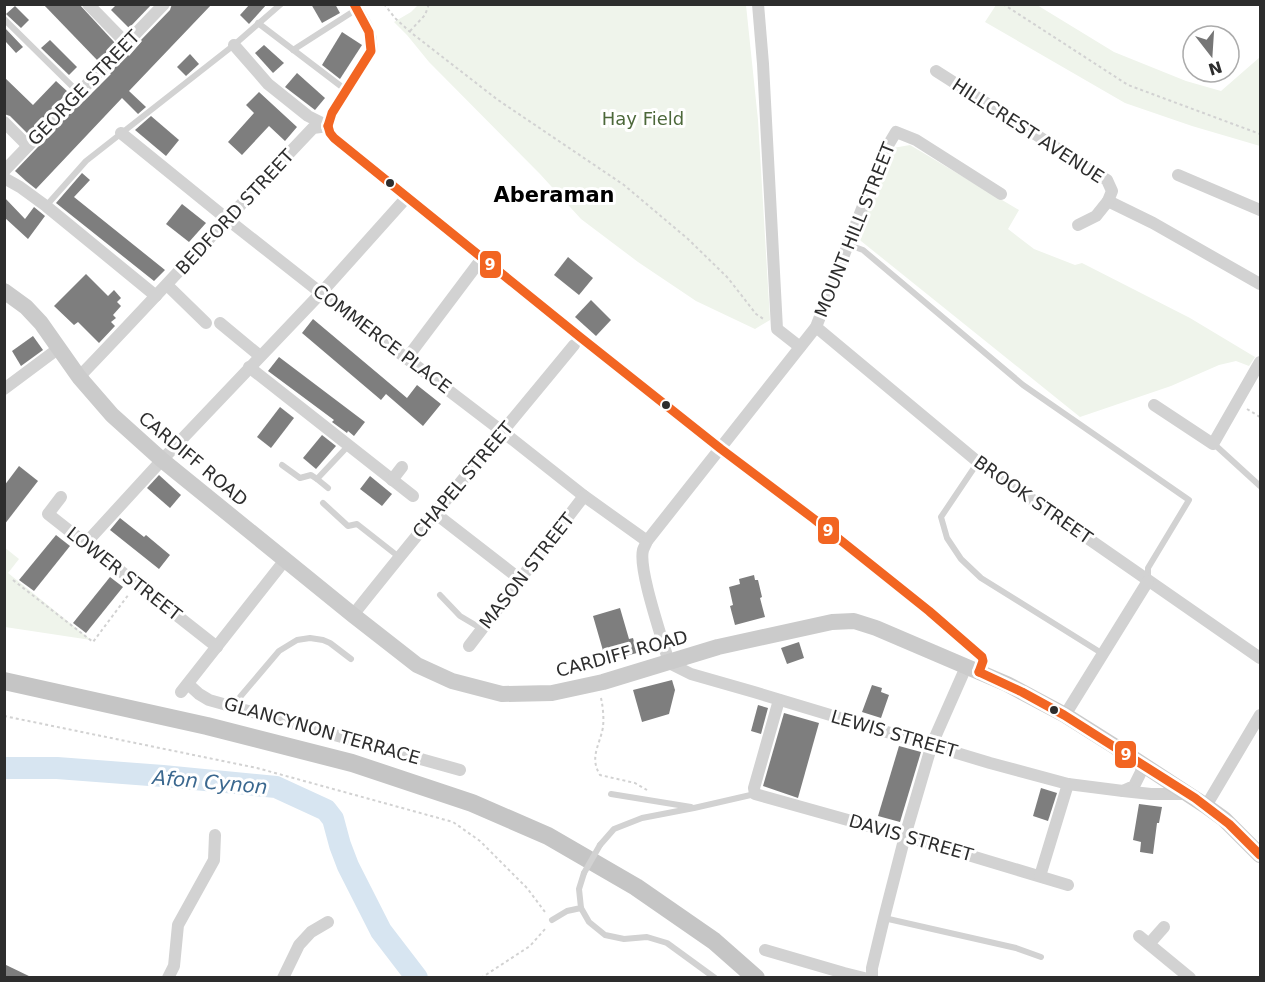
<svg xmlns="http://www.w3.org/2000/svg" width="1265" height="982" font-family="'DejaVu Sans',sans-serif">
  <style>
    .green { fill: #eff4eb }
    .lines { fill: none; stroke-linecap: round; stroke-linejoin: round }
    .river { stroke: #d7e5f1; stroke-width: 22 }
    .building { fill: #7e7e7e }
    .path { stroke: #d2d2d2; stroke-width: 2; stroke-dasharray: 3 3; stroke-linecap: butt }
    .lane { stroke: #d2d2d2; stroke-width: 6 }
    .street { stroke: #d2d2d2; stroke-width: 12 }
    .secondary { stroke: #cbcbcb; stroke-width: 16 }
    .primary { stroke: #c5c5c5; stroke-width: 18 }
    .lane-bridge { stroke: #d2d2d2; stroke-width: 6 }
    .bus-1-casing { stroke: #fff; stroke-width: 14 }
    .bus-1 { stroke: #f26522; stroke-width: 9 }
    .bus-dot { fill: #2d2d2d; stroke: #fff; stroke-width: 2 }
    .labels { text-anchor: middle; stroke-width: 6; stroke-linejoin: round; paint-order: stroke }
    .street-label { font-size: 18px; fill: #2d2d2d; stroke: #fff }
    .park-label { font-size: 18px; fill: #4c683a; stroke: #fff }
    .water-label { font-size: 20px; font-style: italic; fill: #3b688f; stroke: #fff }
    .quarter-label { font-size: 21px; font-weight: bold; fill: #000; stroke: #fff }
    .line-badge { stroke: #fff; stroke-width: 2 }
    .badge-label { font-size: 16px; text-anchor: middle; font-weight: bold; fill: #fff }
  </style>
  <rect width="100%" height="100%" fill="#fff"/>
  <g class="green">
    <path d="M419 4 746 5 758 120 770 320 755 329 696 301 638 262 581 219 540 174 429 62 407 35 394 22 411 12Z"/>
    <path d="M996 5H1037L1114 52 1186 81 1221 91 1260 57V146L1192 126 1125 103 985 22Z"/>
    <path d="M910 145 1019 210 1008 229 1034 249 1075 265 1082 263 1190 318 1255 357 1249 366 1236 361 1219 365 1171 386 1080 417 856 237 893 148Z"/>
    <path d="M4 547 19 559 8 573 91 640 5 627Z"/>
  </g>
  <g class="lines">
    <path class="river" d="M4 768H57L163 776 276 787 326 810 333 819 340 845 348 866 381 931 417 978"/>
  </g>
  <g class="building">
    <path d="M43 4H79L115 43 98 61Z"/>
    <path d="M117 4H152L129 28 111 10Z"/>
    <path d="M172 4H212L129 91 146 107 138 114 122 98 36 189 26 181 15 171 80 103 81 104 111 74 110 73 127 54 129 56 142 41 141 40 170 10Z"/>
    <path d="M250 4H267L249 24 240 15Z"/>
    <path d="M311 4H335L340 13 322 23Z"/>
    <path d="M15 6 29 20 21 28 6 14Z"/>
    <path d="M4 27 23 47 16 53 6 42 4 44Z"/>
    <path d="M342 32 362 45 340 79 322 65Z"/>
    <path d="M50 40 77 67 69 75 41 48Z"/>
    <path d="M264 45 284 63 273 73 255 53Z"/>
    <path d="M190 54 199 64 186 76 177 67Z"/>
    <path d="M297 73 325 98 315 110 285 87Z"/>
    <path d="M4 77 33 105 56 81 68 92 28 134 10 116 4 114Z"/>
    <path d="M259 92 297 127 285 141 269 126 242 155 228 142 254 113 246 105Z"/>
    <path d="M151 116 179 140 166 156 135 130Z"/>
    <path d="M82 173 90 180 74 197 165 270 154 281 56 203Z"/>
    <path d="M4 197 25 219 34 207 45 216 28 239 4 217Z"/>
    <path d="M182 204 206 223 189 242 166 224Z"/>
    <path d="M568 257 593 278 579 295 554 275Z"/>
    <path d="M86 274 108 296 114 290 121 298 117 302 121 306 113 315 116 318 111 322 115 326 99 343 78 322 74 325 54 306Z"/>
    <path d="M591 300 611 320 596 336 575 317Z"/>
    <path d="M313 319 407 398 417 385 441 404 423 426 386 394 381 400 302 333Z"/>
    <path d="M33 336 43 350 21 366 12 351Z"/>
    <path d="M279 357 365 422 354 436 348 431 347 433 332 422 334 420 268 371Z"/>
    <path d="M280 407 294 418 271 448 257 437Z"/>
    <path d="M322 435 336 446 316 469 303 458Z"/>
    <path d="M19 466 38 481 4 525V486Z"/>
    <path d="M159 475 181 495 170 508 147 488Z"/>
    <path d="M370 476 392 494 382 506 360 489Z"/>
    <path d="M120 518 144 537 146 535 170 555 159 569 110 530Z"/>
    <path d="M56 535 70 546 34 591 19 580Z"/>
    <path d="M754 575 755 580H758L762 597 760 598 765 617 735 625 730 606 733 605 729 587 740 584 739 579Z"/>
    <path d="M110 577 123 587 86 633 73 623Z"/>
    <path d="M620 608 629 639 633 638 637 653 606 661 593 616Z"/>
    <path d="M799 642 804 658 787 664 781 648Z"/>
    <path d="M672 680 675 690 669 714 642 722 633 690Z"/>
    <path d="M872 685 882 688 881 692 889 695 881 718 862 712Z"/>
    <path d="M758 705 768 708 761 734 751 731Z"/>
    <path d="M784 713 819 723 798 798 763 786Z"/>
    <path d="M899 746 921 752 900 822 878 816Z"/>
    <path d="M1041 788 1057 793 1048 821 1033 816Z"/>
    <path d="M1139 804 1162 807 1159 823H1157L1153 854 1140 852 1141 842 1133 840Z"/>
    <path d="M4 964 33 978H4Z"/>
  </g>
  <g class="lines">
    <g class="path">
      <path d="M384 4 395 18 409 31 498 100 624 185 688 239 728 278 756 314 765 320"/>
      <path d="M1003 4 1128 85 1260 134"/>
      <path d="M410 31 425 15 429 4"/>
      <path d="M1247 409 1260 417"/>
      <path d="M13 580 93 642 129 594"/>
      <path d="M601 698C603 707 604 718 603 727 600 745 589 757 600 775L635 783 647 790"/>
      <path d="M4 716 257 768 453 822 480 841 527 888 545 912"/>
      <path d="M481 978 530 946 546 928"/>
    </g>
    <g class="lane">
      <path d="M4 19 79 93"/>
      <path d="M258 23 346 90"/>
      <path d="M293 50 357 9"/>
      <path d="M46 206 86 161 234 45 281 4"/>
      <path d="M849 245 863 250 1023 385 1189 500 1148 568V581"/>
      <path d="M1214 444 1260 486"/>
      <path d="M978 462 941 517 947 538 961 559 981 578 1103 654"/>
      <path d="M282 465 300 478 311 475 317 479"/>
      <path d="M328 488 317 479 348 446"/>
      <path d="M323 503 348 526 357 524 399 557"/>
      <path d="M440 595 460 616 482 629"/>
      <path d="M235 707 240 697 279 651 297 640 310 638 323 640 330 643 351 659"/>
      <path d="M611 794 691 807"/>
      <path d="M600 845 614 829 642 818 694 808 755 794"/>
      <path d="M581 908 589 922 605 935 624 939 647 937 667 943 715 978"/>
      <path d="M884 918 1016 948 1041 957"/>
      <path d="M552 920 567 911 581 908 579 889 584 873"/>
    </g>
    <g class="street">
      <path d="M88 4 126 43"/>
      <path d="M758 4 763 64 777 329 800 347"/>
      <path d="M234 45 268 84 308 116 328 126 330 133 334 138 580 337 721 449 814 519 929 611 982 657 983 661 979 672"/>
      <path d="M936 71 1107 180 1112 191 1108 201 1153 223 1260 284"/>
      <path d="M4 122 28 146"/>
      <path d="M328 126 332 113 371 51C373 31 364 21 354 4"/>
      <path d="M121 133 227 219 321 293 503 432 584 496 647 541"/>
      <path d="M4 171 164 4"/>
      <path d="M1178 175 1260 210"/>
      <path d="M4 178 20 187 46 206 156 296"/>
      <path d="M1001 194 916 140 896 132 884 152 816 327 647 541C646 544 644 547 643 550 638 570 663 640 669 663L691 674 754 692 990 763 1068 784 1123 791 1134 786 1144 766"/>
      <path d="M1078 225 1096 216 1108 201"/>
      <path d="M167 285 206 323"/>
      <path d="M220 323 260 356"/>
      <path d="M816 327 978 462 1260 658"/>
      <path d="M407 358 483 257"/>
      <path d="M249 367 413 496"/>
      <path d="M79 377C158 295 234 211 313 128L328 126"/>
      <path d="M4 389 59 348"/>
      <path d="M1154 405 1213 444 1260 362"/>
      <path d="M392 480 402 467"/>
      <path d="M61 497 48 514 217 647"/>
      <path d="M436 514 521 580"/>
      <path d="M85 544 162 460 321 293 407 197"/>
      <path d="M353 615C425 524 500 435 574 345"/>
      <path d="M469 646 584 496"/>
      <path d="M188 684 199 694 209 700 460 770"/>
      <path d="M181 692 285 560"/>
      <path d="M779 700 754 788 755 794 905 836 1068 885"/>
      <path d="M1065 715 1148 581"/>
      <path d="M1123 791 1151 794H1187"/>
      <path d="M1206 806 1260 715"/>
      <path d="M1040 876 1068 784"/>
      <path d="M1139 936 1190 978"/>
      <path d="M1149 944 1164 927"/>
      <path d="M765 950 844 973 864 978"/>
      <path d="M168 978 174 966 178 925 214 860 215 835"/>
      <path d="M283 978 299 945 311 932 328 922"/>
      <path d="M872 978V968L884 918 905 836 932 744 966 667"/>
    </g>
    <path class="secondary" d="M4 291 26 307 41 323 79 377 112 415 162 460 353 615 417 665 452 681 502 694 552 693 603 682 718 647 832 622 854 621 876 628 1007 684 1065 715 1119 749 1206 806 1224 819 1260 855"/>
    <path class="primary" d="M4 681 207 726 352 763 472 803 548 836 636 887 714 941 756 978"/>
    <path class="lane-bridge" d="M584 873 600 845"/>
    <defs>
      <g id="bus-1">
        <path d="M328 126 330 133 334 138 580 337 721 449 814 519 929 611 982 657 983 661 979 672"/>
        <path d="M328 126 332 113 371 51 369 32 354 4"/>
        <path d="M979 672 1022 692 1064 715 1195 798 1229 824 1260 855"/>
      </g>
    </defs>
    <use href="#bus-1" class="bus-1-casing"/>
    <use href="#bus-1" class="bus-1"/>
  </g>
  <g class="bus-dot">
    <circle cx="390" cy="183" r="5"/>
    <circle cx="666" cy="405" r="5"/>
    <circle cx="1054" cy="710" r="5"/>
  </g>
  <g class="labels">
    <g class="street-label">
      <text transform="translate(84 88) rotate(-46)" y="6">GEORGE STREET</text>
      <text transform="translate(1028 131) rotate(33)" y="6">HILLCREST AVENUE</text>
      <text transform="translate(235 212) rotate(-47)" y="6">BEDFORD STREET</text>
      <text transform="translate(855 230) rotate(-68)" y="6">MOUNT HILL STREET</text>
      <text transform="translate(382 339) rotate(37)" y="6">COMMERCE PLACE</text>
      <text transform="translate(193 459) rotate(40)" y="6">CARDIFF ROAD</text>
      <text transform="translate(463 480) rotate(-50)" y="6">CHAPEL STREET</text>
      <text transform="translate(1033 500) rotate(35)" y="6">BROOK STREET</text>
      <text transform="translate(527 571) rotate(-52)" y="6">MASON STREET</text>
      <text transform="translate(124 574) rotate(38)" y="6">LOWER STREET</text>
      <text transform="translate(622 654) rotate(-15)" y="6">CARDIFF ROAD</text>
      <text transform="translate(322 731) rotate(16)" y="6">GLANCYNON TERRACE</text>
      <text transform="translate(894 734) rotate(16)" y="6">LEWIS STREET</text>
      <text transform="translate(911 838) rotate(16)" y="6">DAVIS STREET</text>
    </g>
    <g class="park-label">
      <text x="643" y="125">Hay Field</text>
    </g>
    <g class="water-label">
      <text transform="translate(210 782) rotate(5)" y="7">Afon Cynon</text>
    </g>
    <g class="quarter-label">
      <text x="554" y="202">Aberaman</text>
    </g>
  </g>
  <g class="line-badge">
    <rect x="479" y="250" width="23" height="29" rx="6" fill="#f26522"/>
    <rect x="817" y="516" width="23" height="29" rx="6" fill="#f26522"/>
    <rect x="1114" y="740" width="23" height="29" rx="6" fill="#f26522"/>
  </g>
  <g class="badge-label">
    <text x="490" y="270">9</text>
    <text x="828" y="536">9</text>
    <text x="1126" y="760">9</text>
  </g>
  <rect width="1265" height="982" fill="none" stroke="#2d2d2d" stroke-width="12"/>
  <g transform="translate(1211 54) rotate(163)"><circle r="28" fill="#ffffff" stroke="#ababab" stroke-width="1.5"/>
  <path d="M0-4.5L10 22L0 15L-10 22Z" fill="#767676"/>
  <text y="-9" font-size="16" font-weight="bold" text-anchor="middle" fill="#2d2d2d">N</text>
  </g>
</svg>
